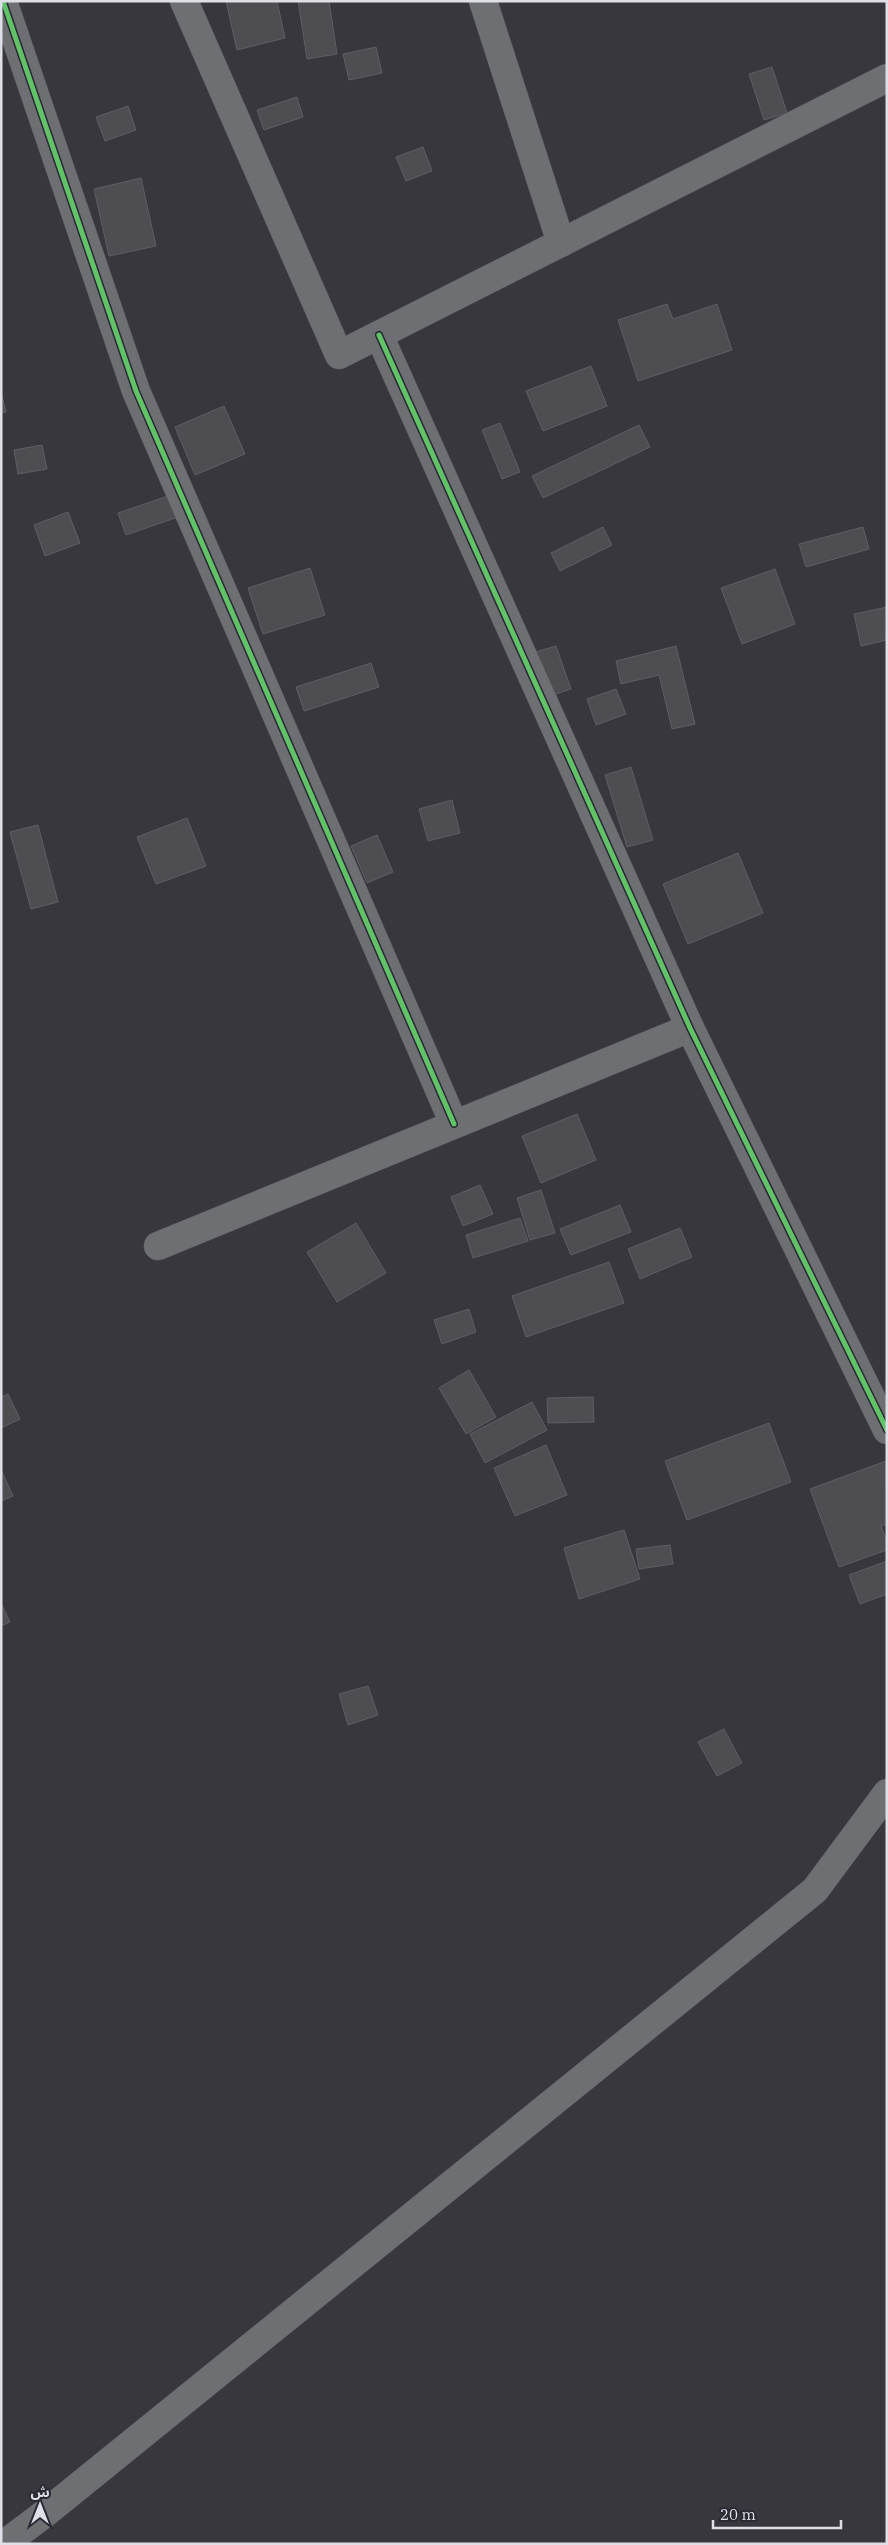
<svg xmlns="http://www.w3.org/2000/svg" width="888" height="2545" font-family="'IBM Plex Serif','Noto Sans Arabic',serif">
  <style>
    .building { fill: #4e4d52; stroke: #605e63 }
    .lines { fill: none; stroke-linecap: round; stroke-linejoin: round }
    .minor-casing { stroke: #535357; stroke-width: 29 }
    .minor { stroke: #6e6f73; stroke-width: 28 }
    .cycleway-casing { stroke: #2a2a35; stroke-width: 8 }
    .cycleway { stroke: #61c268; stroke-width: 5 }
  </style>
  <rect width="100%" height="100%" fill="#37373d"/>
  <g class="building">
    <path d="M226 1H277L285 38 237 50Z"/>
    <path d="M298 1H329L337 54 307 59Z"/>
    <path d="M376 47 382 73 349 80 343 54Z"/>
    <path d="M772 67 787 113 764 120 749 74Z"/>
    <path d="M297 97 303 117 264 130 257 110Z"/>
    <path d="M128 106 136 130 105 141 96 117Z"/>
    <path d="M423 147 432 171 406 181 396 157Z"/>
    <path d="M141 178 156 246 109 256 94 189Z"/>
    <path d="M667 304 673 319 717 304 732 350 638 381 618 320Z"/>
    <path d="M591 366 607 406 543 431 526 391Z"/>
    <path d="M1 392 6 412 1 413Z"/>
    <path d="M224 406 245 454 195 475 175 427Z"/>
    <path d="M500 423 520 472 502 479 482 430Z"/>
    <path d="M639 425 650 447 543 498 532 476Z"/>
    <path d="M42 445 47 469 18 474 14 450Z"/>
    <path d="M174 494 181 516 126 535 118 513Z"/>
    <path d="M68 512 80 543 45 556 34 525Z"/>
    <path d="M603 527 612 545 560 571 551 553Z"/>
    <path d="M863 527 869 549 806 567 799 544Z"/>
    <path d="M310 568 325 615 263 634 248 588Z"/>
    <path d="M775 569 795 624 742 644 721 588Z"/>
    <path d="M887 607V640L861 646 854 614Z"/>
    <path d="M556 646 571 689 547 697 532 653Z"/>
    <path d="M676 646 695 724 672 729 659 675 621 684 616 661Z"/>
    <path d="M371 663 379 687 304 711 296 687Z"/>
    <path d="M616 689 626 714 596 725 587 699Z"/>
    <path d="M631 767 653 840 627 847 605 775Z"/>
    <path d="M452 800 460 833 428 841 419 809Z"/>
    <path d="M187 818 206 866 156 884 137 837Z"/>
    <path d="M38 825 58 902 31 909 10 832Z"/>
    <path d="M377 835 393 872 367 883 351 846Z"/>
    <path d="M738 853 763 913 688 944 663 884Z"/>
    <path d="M577 1114 596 1160 541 1183 522 1136Z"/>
    <path d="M480 1185 493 1214 463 1226 451 1197Z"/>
    <path d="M541 1190 555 1233 530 1240 517 1198Z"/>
    <path d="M620 1205 631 1232 571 1255 560 1229Z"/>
    <path d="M520 1218 528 1241 473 1258 466 1235Z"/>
    <path d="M356 1223 386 1273 337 1302 307 1252Z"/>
    <path d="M680 1228 692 1257 640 1279 628 1249Z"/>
    <path d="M609 1262 624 1303 526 1337 512 1296Z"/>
    <path d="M469 1309 476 1332 442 1344 434 1320Z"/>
    <path d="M469 1370 496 1417 466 1434 439 1388Z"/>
    <path d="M8 1394 20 1419 1 1428V1397Z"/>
    <path d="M593 1397 594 1422 548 1423 547 1398Z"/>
    <path d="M532 1402 547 1430 485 1463 470 1434Z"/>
    <path d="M769 1423 791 1482 687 1520 665 1461Z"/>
    <path d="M546 1445 567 1495 515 1516 494 1468Z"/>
    <path d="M886 1461 887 1524 881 1526 887 1542V1550L839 1567 810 1489Z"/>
    <path d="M1 1470 13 1496 1 1501Z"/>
    <path d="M624 1530 640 1579 579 1599 564 1548Z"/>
    <path d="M670 1545 673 1564 639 1569 636 1549Z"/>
    <path d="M887 1561V1594L860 1604 849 1575Z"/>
    <path d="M1 1603 10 1622 1 1626Z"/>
    <path d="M368 1686 378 1715 348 1725 339 1694Z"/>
    <path d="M724 1729 742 1763 717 1776 698 1742Z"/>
  </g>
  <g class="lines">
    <defs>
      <g id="minor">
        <path d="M3 1 136 391 454 1124"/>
        <path d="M184 1 339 355 887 78"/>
        <path d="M483 1 561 243"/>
        <path d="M379 335 690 1028 887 1430"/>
        <path d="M158 1246 690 1028"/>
        <path d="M4 2544 43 2515 815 1890 887 1793"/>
      </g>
    </defs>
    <use href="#minor" class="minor-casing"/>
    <use href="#minor" class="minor"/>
    <defs>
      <g id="cycleway">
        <path d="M3 1 136 391 454 1124"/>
        <path d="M379 335 690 1028 887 1430"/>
      </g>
    </defs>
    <use href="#cycleway" class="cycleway-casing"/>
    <use href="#cycleway" class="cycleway"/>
  </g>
  <rect width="888" height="2545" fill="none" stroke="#dfe0e7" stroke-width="5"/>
  <g transform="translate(40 2505)" stroke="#2a2a35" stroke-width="4" paint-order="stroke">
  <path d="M0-4L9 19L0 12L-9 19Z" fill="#dfe0e7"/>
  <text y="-8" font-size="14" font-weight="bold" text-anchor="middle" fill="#dfe0e7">ش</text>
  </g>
  <path d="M713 2520v8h128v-8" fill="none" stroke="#dfe0e7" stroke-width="2.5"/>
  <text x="720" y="2520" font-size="15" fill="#dfe0e7" stroke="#2a2a35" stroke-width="4" paint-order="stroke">20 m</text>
</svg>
